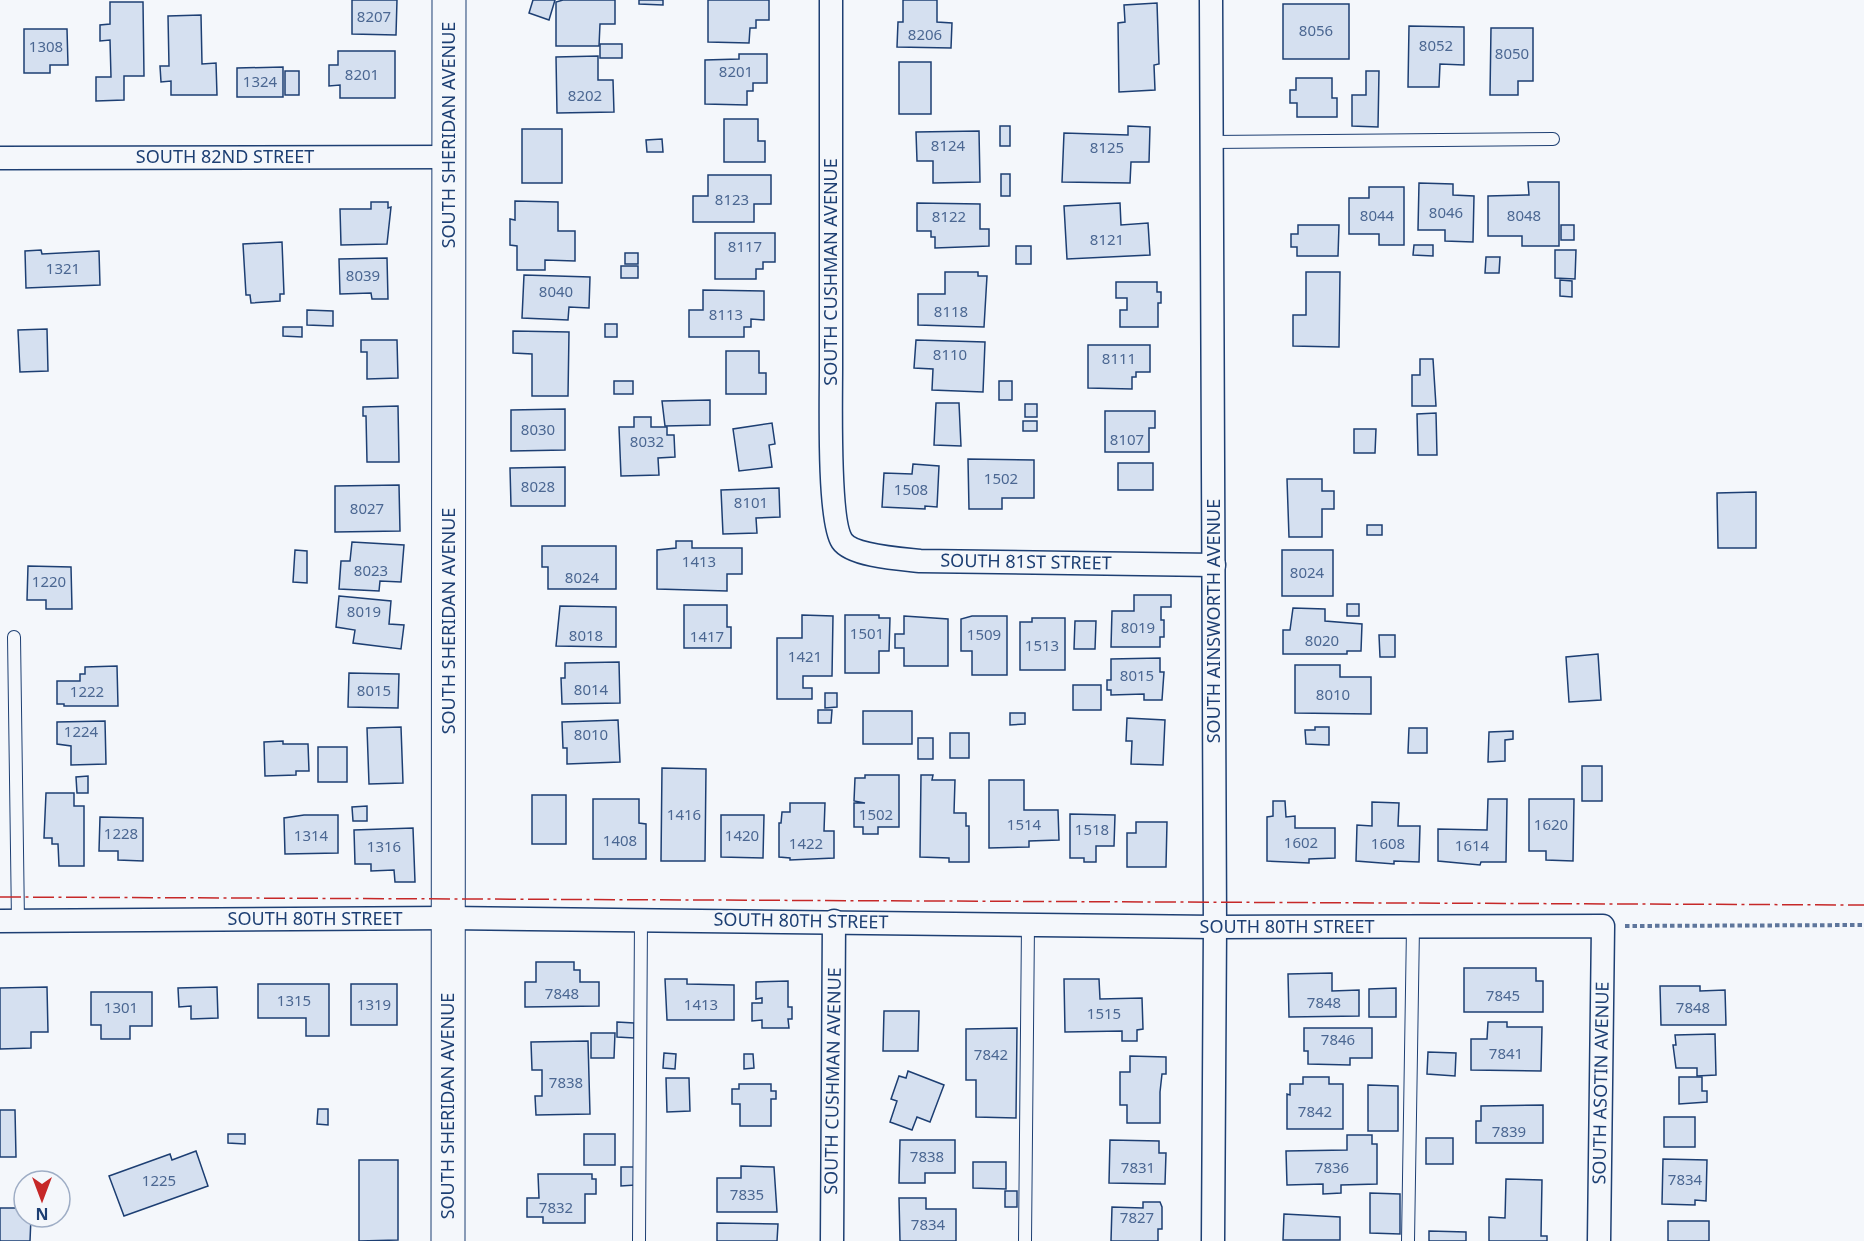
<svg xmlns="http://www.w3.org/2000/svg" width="1864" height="1241" font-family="'Noto Sans',sans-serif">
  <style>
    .building { fill: #d5e0f0; stroke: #1d3f73; stroke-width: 1.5 }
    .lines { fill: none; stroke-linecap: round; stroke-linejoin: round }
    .lane-casing { stroke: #1d3f73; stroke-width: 14 }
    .street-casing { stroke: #1d3f73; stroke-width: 25 }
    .secondary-casing { stroke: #1d3f73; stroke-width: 35 }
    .path { stroke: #5e769c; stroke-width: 4; stroke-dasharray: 4.5 3; stroke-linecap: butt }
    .lane { stroke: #f4f7fb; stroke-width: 12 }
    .street { stroke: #f4f7fb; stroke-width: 22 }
    .secondary { stroke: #f4f7fb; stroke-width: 33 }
    .power { stroke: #c62828; stroke-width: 1.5; stroke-dasharray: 21 4.5 3 4.5; stroke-linecap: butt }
    .labels { text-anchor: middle; stroke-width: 4.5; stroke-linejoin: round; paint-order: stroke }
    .number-label { font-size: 15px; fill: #4b6792 }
    .street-label { font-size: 18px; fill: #1d3f73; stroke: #f4f7fb }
  </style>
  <rect width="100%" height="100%" fill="#f4f7fb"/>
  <g class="building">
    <path d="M352 0H397L396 35 352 34Z"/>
    <path d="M533 0H555L549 20 529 13Z"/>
    <path d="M563 0H615V24H600L599 46H556V2Z"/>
    <path d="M639 0H663V5L639 4Z"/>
    <path d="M708 0H769V20H756V28H750L749 43 708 42Z"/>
    <path d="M903 0H937V22L952 23 951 48 897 47 898 22H903Z"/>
    <path d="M110 2H143L144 76H124V100L96 101V77H111L110 40 100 41V25L110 24Z"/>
    <path d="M1157 3 1159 64 1154 65 1155 90 1119 92 1118 23 1125 22 1124 5Z"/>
    <rect x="1283" y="4" width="66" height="55"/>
    <path d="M201 15 202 64 216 63 217 95H171V81L161 82 160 66H169L168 16Z"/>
    <path d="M1409 26 1464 27V65L1440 64 1439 87H1408Z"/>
    <path d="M1491 28H1533V81H1518V95H1490Z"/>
    <path d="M24 29H67L68 65H50V73H24Z"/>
    <rect x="600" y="44" width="22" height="14"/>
    <path d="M338 51H395V98H340V85L329 86V65H338Z"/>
    <path d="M739 54H767V83H753V91H747V105L705 104V60L739 59Z"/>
    <path d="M598 56V80H613L614 112 557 113 556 57Z"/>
    <rect x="899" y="62" width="32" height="52"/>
    <path d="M283 67V97H237V68Z"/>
    <rect x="285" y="71" width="14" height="24"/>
    <path d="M1366 71H1379L1378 127 1352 126V95H1366Z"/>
    <path d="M1296 78H1332V98H1337V117H1297V103H1290V90H1296Z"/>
    <path d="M724 119H758V141H765V162H724Z"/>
    <rect x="1000" y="126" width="10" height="20"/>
    <path d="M1128 126 1150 127 1149 162H1131L1130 183 1062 182 1064 133 1128 135Z"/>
    <rect x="522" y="129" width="40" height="54"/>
    <path d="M979 131 980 182 933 183V161H917L916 132Z"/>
    <path d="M662 139 663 152H647L646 140Z"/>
    <rect x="1001" y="174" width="9" height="22"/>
    <path d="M708 175H771V204H754V222H693V196H708Z"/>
    <path d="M1528 182H1559V246H1522V236H1488V196L1529 195Z"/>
    <path d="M1419 183 1453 184V195L1474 196 1473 242 1445 241V230H1418Z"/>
    <path d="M1369 187H1404V245H1379V234H1349V198H1369Z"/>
    <path d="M515 201 558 202V231H575V261L545 260V270H517V246L510 245V219L515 220Z"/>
    <path d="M371 202H388V208L391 207 387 244 341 245 340 209H371Z"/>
    <path d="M917 203 980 204V229H989V246L935 248V237H931V231H917Z"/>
    <path d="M1120 203 1121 225 1148 223 1150 255 1067 259 1064 206Z"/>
    <path d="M1298 225H1339L1338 256H1297V247H1291V234H1298Z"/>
    <rect x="1561" y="225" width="13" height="15"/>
    <path d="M715 233H775V262H763V269H756V279H715Z"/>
    <path d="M282 242 284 294H280V301L251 303 250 295H246L243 244Z"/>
    <path d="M1414 245H1433V256L1413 255Z"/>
    <rect x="1016" y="246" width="15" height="18"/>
    <path d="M41 250 42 254 99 251 100 285 26 288 25 251Z"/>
    <path d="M1555 250H1576L1575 279 1555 278Z"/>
    <rect x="625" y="253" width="13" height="11"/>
    <path d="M1486 257H1500L1499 273H1485Z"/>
    <path d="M387 258 388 299H372L371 293 340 294 339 259Z"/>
    <rect x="621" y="266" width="17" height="12"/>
    <path d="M945 272H978V276H987L984 327 918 325V294H945Z"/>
    <path d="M1306 272H1340L1339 347 1293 346V315H1306Z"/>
    <path d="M524 275 590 277 589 308 569 307 568 320 522 318Z"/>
    <path d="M1560 280 1572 281V297L1560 296Z"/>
    <path d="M1116 282H1157V292H1161V303H1158V327H1120V310H1127V298H1116Z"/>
    <path d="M703 290 764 291V320L751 319V327H744V337H689V310H703Z"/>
    <path d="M307 310 333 311V326L307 325Z"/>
    <rect x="605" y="324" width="12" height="13"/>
    <path d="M283 327H302V337L283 336Z"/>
    <path d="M47 329 48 371 20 372 18 330Z"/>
    <path d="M513 331 569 332 568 396H532V354L513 353Z"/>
    <path d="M361 340H397L398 378 367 379V352H361Z"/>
    <path d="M916 340 985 342 983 392 932 390 933 369 914 368Z"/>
    <path d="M1088 345H1150V372H1136V377H1132V389L1088 388Z"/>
    <path d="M726 351H759V373H766V394H726Z"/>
    <path d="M1420 359H1433L1436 406H1412V375H1420Z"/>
    <rect x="614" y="381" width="19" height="13"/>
    <rect x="999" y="381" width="13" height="19"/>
    <path d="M710 400V425L665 426 662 401Z"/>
    <path d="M936 403H959L961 446 934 445Z"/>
    <rect x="1025" y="404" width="12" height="13"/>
    <path d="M398 406 399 462H367L366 416H363V407Z"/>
    <path d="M565 409V450L511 451V410Z"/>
    <path d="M1105 411H1155V428H1149V452H1105Z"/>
    <path d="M1436 413 1437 455H1418L1417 414Z"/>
    <path d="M634 417H651V427H667V435H674L675 457 658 458 659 475 621 476 619 427H634Z"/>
    <rect x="1023" y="421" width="14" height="10"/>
    <path d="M772 423 775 444 769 445 772 467 739 471 733 429Z"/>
    <path d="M1354 429H1376L1375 453H1354Z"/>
    <path d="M968 459 1034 460V498H1002V509H969Z"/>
    <rect x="1118" y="463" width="35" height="27"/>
    <path d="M913 464 939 466 937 507 925 506V509L882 507 884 473 912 474Z"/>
    <path d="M565 467V506H511L510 468Z"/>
    <path d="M1287 479H1322V491H1334V509H1322V537H1289Z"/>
    <path d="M399 485 400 531 335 532V486Z"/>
    <path d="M779 488 780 517 756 518 757 533 723 534 721 490Z"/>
    <path d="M1756 492V548H1718L1717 493Z"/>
    <rect x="1367" y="525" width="15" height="10"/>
    <path d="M676 541H692V548H742V574H727V591L657 589V550L676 548Z"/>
    <path d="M352 542 404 545 401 582 380 581 379 591 339 589 341 561H350Z"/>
    <path d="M542 546H616V589H548V567H542Z"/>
    <path d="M295 550 307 551V583L293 582Z"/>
    <rect x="1282" y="550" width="51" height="46"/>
    <path d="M28 566 71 567 72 609H46V600H27Z"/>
    <path d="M1134 595H1171V607H1161V620H1164V637H1160V647H1111L1112 611H1134Z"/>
    <path d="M339 596 391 601 389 624 404 625 401 649 353 643 355 630 336 627Z"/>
    <rect x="1347" y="604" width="12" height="12"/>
    <path d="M684 605H727V627H731V648H684Z"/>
    <path d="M560 606 616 607V647L556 646Z"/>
    <path d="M1293 608 1325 609V621L1362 624 1361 651H1347V654H1283V630H1290Z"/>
    <path d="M802 615 833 616 832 676H803V688H812V699H777V638H802Z"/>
    <path d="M845 615H879V618H890L889 651H879V673H845Z"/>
    <path d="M904 616 948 619V666H904V648H895V634H904Z"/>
    <path d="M972 616H1007V675H972V651H961V619Z"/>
    <path d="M1032 618H1065V670H1020V622H1032Z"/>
    <path d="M1075 621H1096L1095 649H1074Z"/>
    <path d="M1379 635H1395V657H1380Z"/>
    <path d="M1598 654 1601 700 1569 702 1566 657Z"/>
    <path d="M1160 658V672H1164L1162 700H1144V694L1111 695V690H1107V680H1111V659Z"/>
    <path d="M619 662 620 703 562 704 561 678H565V663Z"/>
    <path d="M1295 665H1340V677H1371V714L1295 713Z"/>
    <path d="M117 666 118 706H64V704H57V681H80V674H85V667Z"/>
    <path d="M349 673 399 674 398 708 348 707Z"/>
    <rect x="1073" y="685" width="28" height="25"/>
    <path d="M825 693H837V707L825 708Z"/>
    <path d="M818 710H832L831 723H818Z"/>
    <rect x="863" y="711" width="49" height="33"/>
    <path d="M1010 713H1025V724L1010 725Z"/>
    <path d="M1127 718 1165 720 1163 765 1131 764 1132 741H1126Z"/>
    <path d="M618 720 620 762 567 764V748H563L562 722Z"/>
    <path d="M105 721 106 764 71 765V746L57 744V722Z"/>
    <path d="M401 727 403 783 369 784 367 728Z"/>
    <path d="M1315 727H1329V745L1306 744 1305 730H1315Z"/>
    <path d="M1409 728H1427V753H1408Z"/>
    <path d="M1513 731V739L1505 740V761L1488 762 1489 732Z"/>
    <rect x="950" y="733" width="19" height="25"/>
    <rect x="918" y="738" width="15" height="21"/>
    <path d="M283 741V744H308L309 771H296V775L265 776 264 742Z"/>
    <rect x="318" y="747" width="29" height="35"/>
    <rect x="1582" y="766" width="20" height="35"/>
    <path d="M662 768 706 769 705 861H661Z"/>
    <path d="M865 775H899V827H878V834H863V827H854V803H865L854 801 855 778H865Z"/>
    <path d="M921 775H933L932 780H955L954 813H966V826H969V862H949V858L920 857Z"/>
    <path d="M88 776V793H77L76 777Z"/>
    <path d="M989 780H1024V810H1058L1059 840 1029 841V847L989 848Z"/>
    <path d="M46 793H74V806H84V866H59L58 844H52V838H44Z"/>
    <rect x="532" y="795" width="34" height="49"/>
    <path d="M593 799H639V823L646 824V859H593Z"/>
    <path d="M1488 799H1507L1506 862H1481L1480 865 1438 861V829L1487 830Z"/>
    <path d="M1529 799H1574L1573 861 1546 860V851H1529Z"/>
    <path d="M1273 801H1285L1286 817 1295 816V828H1335V858L1309 859V863L1267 861V817L1273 816Z"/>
    <path d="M1372 802 1399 803 1398 826H1420L1419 862 1394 861V864L1356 861 1357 825 1372 826Z"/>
    <path d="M790 803H825L824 831H834V858L790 860V858L779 857V823H781L782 812H790Z"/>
    <path d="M367 806V821H353L352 807Z"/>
    <path d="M1070 814 1115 815 1114 846H1096V862H1084V858H1070Z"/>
    <path d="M304 815H338V853L285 854 284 818Z"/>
    <path d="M721 815H764L763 858 721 857Z"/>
    <path d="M100 817 143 818V861L118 860V851H99Z"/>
    <path d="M1136 822H1167L1166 867H1127V833H1136Z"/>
    <path d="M413 828 415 882H395L394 870 371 871V864H355L354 830Z"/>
    <path d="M536 962H574V970H580V982H599V1006L525 1007V982H536Z"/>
    <path d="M1464 968H1536V981H1543V1012H1464Z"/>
    <path d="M1332 973V991L1359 990V1016L1289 1017 1288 974Z"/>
    <path d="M665 979H687V984L734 985V1020H667Z"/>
    <path d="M1064 979H1099L1100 999 1142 998 1143 1029 1137 1030V1041H1122V1031L1065 1032Z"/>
    <path d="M788 981V1007H792V1019H788L789 1028H762V1020L752 1021V1003H762V998L756 999V982Z"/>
    <path d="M258 984H329V1036H306V1018H258Z"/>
    <rect x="351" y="984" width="46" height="41"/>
    <path d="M1660 986H1700V991L1725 990 1726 1025H1661Z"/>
    <path d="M47 987 48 1032H31V1048L0 1049V988Z"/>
    <path d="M217 987 218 1018 191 1019V1006L179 1007 178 988Z"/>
    <path d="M1396 988V1017H1369V989Z"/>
    <path d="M91 992H152V1026H130V1039H101V1025H91Z"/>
    <path d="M884 1011H919L918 1051H883Z"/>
    <path d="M617 1022 634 1023V1038L617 1037Z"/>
    <path d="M1488 1022H1507V1027H1542L1541 1071 1471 1070V1039H1487Z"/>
    <path d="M1017 1028 1016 1118 976 1117V1080H966V1029Z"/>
    <path d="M1304 1028H1372V1058H1350V1065L1308 1064V1051H1304Z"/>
    <path d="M591 1033H615L614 1058H591Z"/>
    <path d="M1715 1034 1716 1075 1697 1076V1068H1676L1673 1045H1676L1675 1035Z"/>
    <path d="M588 1041 590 1114 536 1115 535 1096H542V1070H532L531 1042Z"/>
    <path d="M1428 1052 1456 1053 1455 1076 1427 1074Z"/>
    <path d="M664 1053 676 1054 675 1069 663 1068Z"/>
    <path d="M744 1054H753L754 1068 744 1069Z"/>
    <path d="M1130 1056 1166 1057V1074H1162L1160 1092V1123H1127V1105H1120V1072H1130Z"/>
    <path d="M908 1071 944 1085 930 1122 917 1117 912 1130 890 1122 897 1101 891 1099 899 1076 906 1078Z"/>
    <path d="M1303 1077H1329V1084H1343V1129H1287V1094L1290 1095V1084H1303Z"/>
    <path d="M1679 1077H1702V1091H1707V1102L1679 1104Z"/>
    <path d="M666 1078H689L690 1111 667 1112Z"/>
    <path d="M739 1084H771V1091H776V1099H771V1126H740V1104H732V1089H739Z"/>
    <path d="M1368 1085 1398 1086V1131H1368Z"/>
    <path d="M1543 1105V1143H1476V1121H1481V1106Z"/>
    <path d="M318 1109H328V1125L317 1124Z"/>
    <path d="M0 1110H15L16 1157H0Z"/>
    <rect x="1664" y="1117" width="31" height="30"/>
    <path d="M228 1134H245V1144L228 1143Z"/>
    <rect x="584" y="1134" width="31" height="31"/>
    <path d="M1347 1135H1372V1144H1377V1184L1341 1185V1193L1323 1194V1184L1287 1185 1286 1151 1347 1150Z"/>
    <rect x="1426" y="1138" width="27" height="26"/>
    <path d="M900 1140H955V1173H925V1183H899Z"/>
    <path d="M1110 1140 1159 1141V1153H1166L1165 1184 1109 1183Z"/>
    <path d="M196 1151 208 1186 124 1216 109 1176 170 1154 172 1160Z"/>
    <path d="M1663 1159 1707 1160 1706 1201 1695 1200V1205L1662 1204Z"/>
    <path d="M359 1160H398V1240L359 1241Z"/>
    <path d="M973 1162H1006V1189L973 1188Z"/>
    <path d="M741 1166 774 1167 777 1212H717V1178H741Z"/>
    <path d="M621 1167H634L635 1185 621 1186Z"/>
    <path d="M538 1174H592V1179H596V1194H585V1223H543V1217H527V1198H539Z"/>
    <path d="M1506 1179 1542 1180 1541 1236H1547V1241H1489V1217L1505 1218Z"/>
    <rect x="1005" y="1191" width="12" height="16"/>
    <path d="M1370 1193 1400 1194V1234L1370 1233Z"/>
    <path d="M899 1198H926V1209H956V1241H900Z"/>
    <path d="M1143 1202H1160L1162 1207V1229H1158V1241H1111L1112 1207 1143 1208Z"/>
    <path d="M0 1208H24V1217H31L30 1241H0Z"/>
    <path d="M1284 1214 1340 1217V1240H1283Z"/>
    <rect x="1668" y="1221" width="41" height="20"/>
    <path d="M717 1223 778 1224 777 1241H717Z"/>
    <path d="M1429 1231 1466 1232V1241H1429Z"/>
  </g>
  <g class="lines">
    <defs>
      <g id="lane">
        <path d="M1211 142 1553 139"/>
        <path d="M14 637 18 921"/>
        <path d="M639 1241 641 919"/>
        <path d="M1025 1241 1028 924"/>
        <path d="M1408 1241 1413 927"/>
      </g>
      <g id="street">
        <path d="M831 0C831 123 831 246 831 369 831 399 828 520 842 541 852 556 902 559 920 561L1214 565"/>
        <path d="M1211 0 1215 927 1213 1241"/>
        <path d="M0 158 449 157"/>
        <path d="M0 921 449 918 1215 927 1603 926 1599 1241"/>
        <path d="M832 1241 834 921"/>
      </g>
      <path id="secondary" d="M448 1241 449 0"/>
    </defs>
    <use href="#lane" class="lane-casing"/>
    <use href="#street" class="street-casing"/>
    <use href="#secondary" class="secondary-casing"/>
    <path class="path" d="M1625 926 1864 925"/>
    <use href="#lane" class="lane"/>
    <use href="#street" class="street"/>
    <use href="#secondary" class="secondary"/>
    <path class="power" d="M0 897 1864 905"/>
  </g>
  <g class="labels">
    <g class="number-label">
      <text x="374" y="22">8207</text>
      <text x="1316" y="36">8056</text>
      <text x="925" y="40">8206</text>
      <text x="1436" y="51">8052</text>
      <text x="46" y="52">1308</text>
      <text x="1512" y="59">8050</text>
      <text x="736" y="77">8201</text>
      <text x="362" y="80">8201</text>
      <text x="260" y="87">1324</text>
      <text x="585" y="101">8202</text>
      <text x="948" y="151">8124</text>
      <text x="1107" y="153">8125</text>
      <text x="732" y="205">8123</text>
      <text x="1446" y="218">8046</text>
      <text x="1377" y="221">8044</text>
      <text x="1524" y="221">8048</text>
      <text x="949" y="222">8122</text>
      <text x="1107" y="245">8121</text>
      <text x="745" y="252">8117</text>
      <text x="63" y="274">1321</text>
      <text x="363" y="281">8039</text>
      <text x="556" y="297">8040</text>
      <text x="951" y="317">8118</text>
      <text x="726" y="320">8113</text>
      <text x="950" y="360">8110</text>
      <text x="1119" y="364">8111</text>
      <text x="538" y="435">8030</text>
      <text x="1127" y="445">8107</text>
      <text x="647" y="447">8032</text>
      <text x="1001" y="484">1502</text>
      <text x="538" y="492">8028</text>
      <text x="911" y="495">1508</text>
      <text x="751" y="508">8101</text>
      <text x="367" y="514">8027</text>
      <text x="699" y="567">1413</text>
      <text x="371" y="576">8023</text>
      <text x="1307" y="578">8024</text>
      <text x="582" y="583">8024</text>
      <text x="49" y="587">1220</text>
      <text x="364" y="617">8019</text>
      <text x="1138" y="633">8019</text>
      <text x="867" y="639">1501</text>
      <text x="984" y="640">1509</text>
      <text x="586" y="641">8018</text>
      <text x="707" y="642">1417</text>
      <text x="1322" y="646">8020</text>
      <text x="1042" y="651">1513</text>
      <text x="805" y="662">1421</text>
      <text x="1137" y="681">8015</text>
      <text x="591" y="695">8014</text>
      <text x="374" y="696">8015</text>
      <text x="87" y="697">1222</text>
      <text x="1333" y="700">8010</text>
      <text x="81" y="737">1224</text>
      <text x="591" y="740">8010</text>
      <text x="684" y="820">1416</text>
      <text x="876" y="820">1502</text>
      <text x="1024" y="830">1514</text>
      <text x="1551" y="830">1620</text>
      <text x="1092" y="835">1518</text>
      <text x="121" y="839">1228</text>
      <text x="311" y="841">1314</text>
      <text x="742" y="841">1420</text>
      <text x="620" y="846">1408</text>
      <text x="1301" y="848">1602</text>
      <text x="806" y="849">1422</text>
      <text x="1388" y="849">1608</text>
      <text x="1472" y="851">1614</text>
      <text x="384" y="852">1316</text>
      <text x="562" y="999">7848</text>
      <text x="1503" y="1001">7845</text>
      <text x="294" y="1006">1315</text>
      <text x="1324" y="1008">7848</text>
      <text x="374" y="1010">1319</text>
      <text x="701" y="1010">1413</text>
      <text x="121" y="1013">1301</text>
      <text x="1693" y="1013">7848</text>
      <text x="1104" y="1019">1515</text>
      <text x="1338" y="1045">7846</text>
      <text x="1506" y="1059">7841</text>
      <text x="991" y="1060">7842</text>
      <text x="566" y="1088">7838</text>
      <text x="1315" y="1117">7842</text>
      <text x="1509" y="1137">7839</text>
      <text x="927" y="1162">7838</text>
      <text x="1138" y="1173">7831</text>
      <text x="1332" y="1173">7836</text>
      <text x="1685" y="1185">7834</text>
      <text x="159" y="1186">1225</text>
      <text x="747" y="1200">7835</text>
      <text x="556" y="1213">7832</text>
      <text x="1137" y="1223">7827</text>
      <text x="928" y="1230">7834</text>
    </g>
    <g class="street-label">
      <text transform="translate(449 135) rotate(-90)" y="6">SOUTH SHERIDAN AVENUE</text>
      <text x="225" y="163">SOUTH 82ND STREET</text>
      <text transform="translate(831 272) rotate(-90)" y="6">SOUTH CUSHMAN AVENUE</text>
      <text transform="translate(1026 562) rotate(1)" y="6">SOUTH 81ST STREET</text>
      <text transform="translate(449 621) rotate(-90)" y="6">SOUTH SHERIDAN AVENUE</text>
      <text transform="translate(1214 621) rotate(-90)" y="6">SOUTH AINSWORTH AVENUE</text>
      <text x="315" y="925">SOUTH 80TH STREET</text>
      <text transform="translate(801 921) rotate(1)" y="6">SOUTH 80TH STREET</text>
      <text x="1287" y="933">SOUTH 80TH STREET</text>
      <text transform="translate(833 1081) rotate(-89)" y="6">SOUTH CUSHMAN AVENUE</text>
      <text transform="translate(1601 1083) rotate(-89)" y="6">SOUTH ASOTIN AVENUE</text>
      <text transform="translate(448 1106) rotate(-90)" y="6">SOUTH SHERIDAN AVENUE</text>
    </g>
  </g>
  <g transform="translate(42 1199) rotate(180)"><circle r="28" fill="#f4f7fb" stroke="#9eadc5" stroke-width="1.5"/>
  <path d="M0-4.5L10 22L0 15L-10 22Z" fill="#c62828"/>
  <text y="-9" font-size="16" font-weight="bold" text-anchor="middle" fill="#1d3f73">N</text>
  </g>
</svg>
